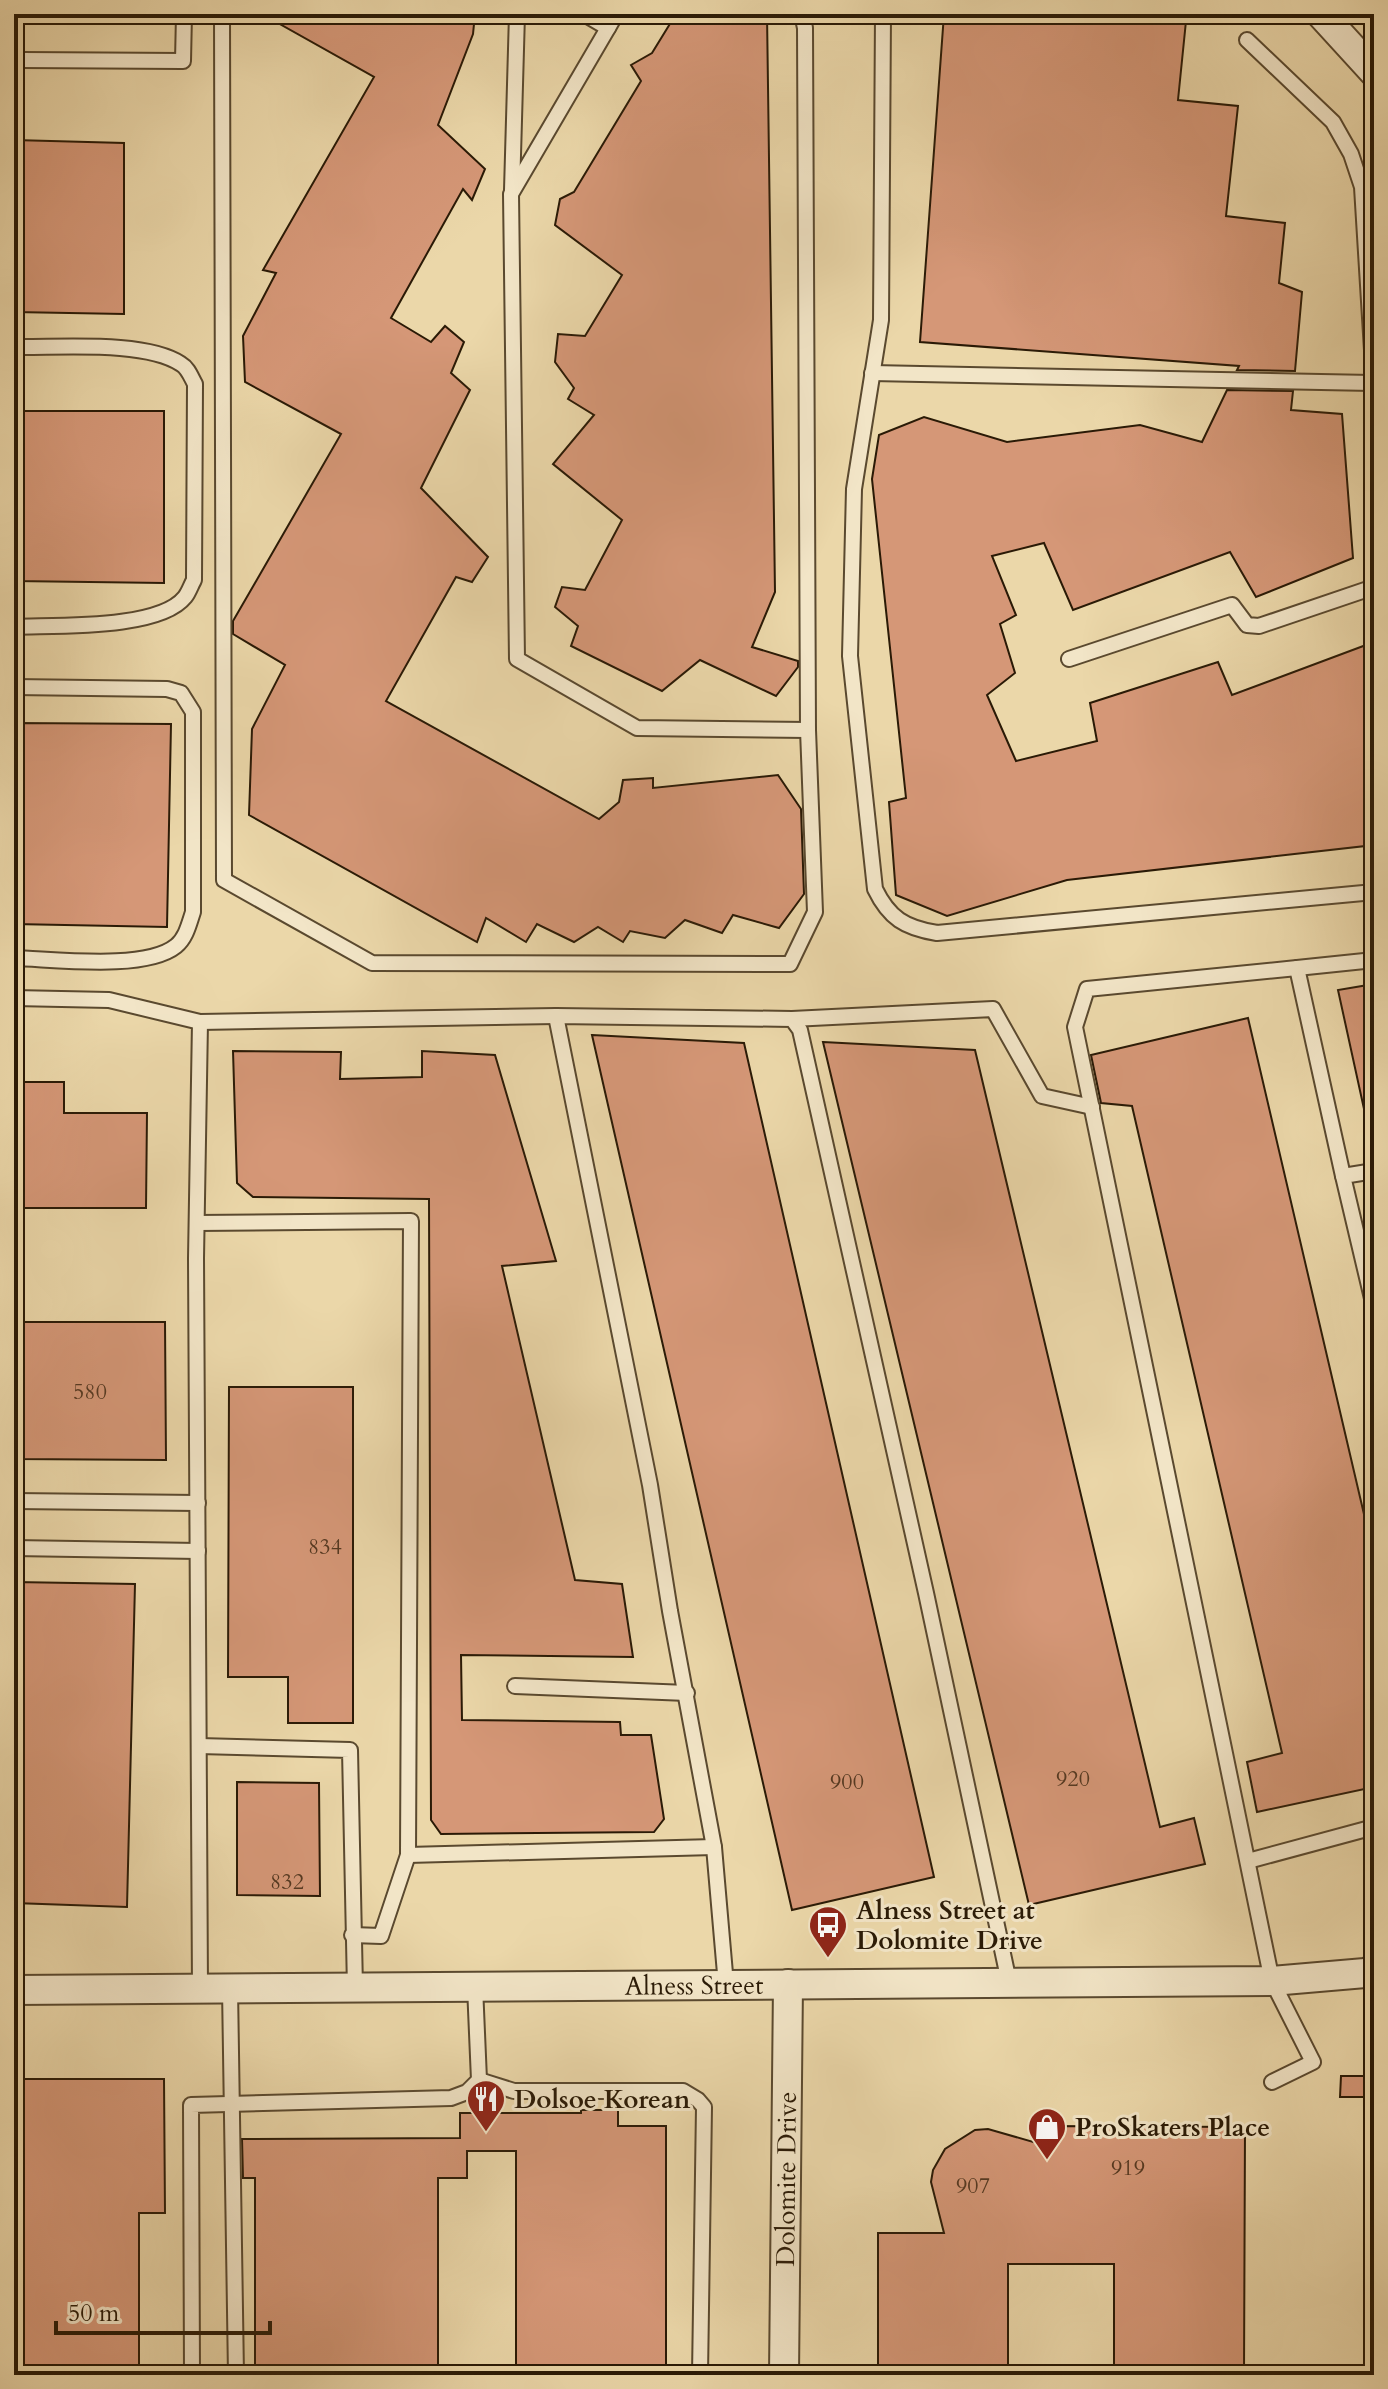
<svg xmlns="http://www.w3.org/2000/svg" width="1388" height="2389" font-family="Cardo,serif">
  <style>
    .building { fill: #d59777; stroke: #2a1a06; stroke-width: 2 }
    .lines { fill: none; stroke-linecap: round; stroke-linejoin: round }
    .service-casing { stroke: #5a492f; stroke-width: 18 }
    .minor-casing { stroke: #5a492f; stroke-width: 32 }
    .service { stroke: #f2e5c7; stroke-width: 14 }
    .minor { stroke: #f2e5c7; stroke-width: 28 }
    .labels { text-anchor: middle; stroke-width: 6; stroke-linejoin: round; paint-order: stroke }
    .number-label { font-size: 22px; fill: #553922 }
    .poi-label { font-size: 26px; font-weight: bold; fill: #2a1a06; stroke: #f2e5c7; text-anchor: start }
    .street-label { font-size: 26px; fill: #2a1a06; stroke: #f2e5c7 }
  </style>
  <rect width="100%" height="100%" fill="#ebd7a9"/>
  <filter id="stains"><feTurbulence type="fractalNoise" baseFrequency=".0025" numOctaves="4"/><feColorMatrix values="0 0 0 0 .2 0 0 0 0 .09 0 0 0 0 .02 0 0 0 .5 -.17"/></filter>
  <radialGradient id="worn" r=".72"><stop offset=".6" stop-color="#630" stop-opacity="0"/><stop offset="1" stop-color="#630" stop-opacity=".3"/></radialGradient>
  <g class="building">
    <path d="M262 14H475L473 34 438 125 485 169 472 200 463 189 391 318 431 342 445 326 464 342 451 373 470 390 421 488 488 557 472 582 456 577 386 701 599 819 619 802 623 780 653 778V788L778 775 801 809 804 894 779 928 733 915 722 933 685 920 665 938 630 931 623 942 598 927 574 942 537 924 526 942 486 918 477 942 249 815 252 729 285 665 233 634V621L341 434 245 382 243 336 276 273 263 270 374 77Z"/>
    <path d="M676 14H767L775 592 752 647 798 661V667L776 696 700 660 662 691 571 646 578 626 555 607 562 587 585 590 622 520 553 464 594 415 568 399 574 388 555 362 558 334 585 336 622 275 555 225 560 199 574 192 641 81 631 65 652 53Z"/>
    <path d="M944 14H1110L1186 21 1178 100 1238 106 1226 216 1285 223 1279 283 1302 292 1295 371 1237 370 1239 366 920 342Z"/>
    <path d="M14 140 124 143V314L14 312Z"/>
    <path d="M1227 390 1293 391 1291 410 1342 414 1353 558 1256 597 1230 552 1073 610 1044 543 992 556 1016 615 1000 624 1015 673 987 695 1016 761 1097 741 1090 703 1218 662 1232 695 1374 642V845L1067 880 947 916 896 895 889 802 906 798 872 479 879 435 924 417 1007 442 1140 425 1202 442Z"/>
    <path d="M14 411H164V583L14 581Z"/>
    <path d="M14 723 171 724 167 927 14 924Z"/>
    <path d="M1374 984V1108L1364 1109 1338 990Z"/>
    <path d="M1248 1018 1374 1557V1787L1257 1812 1247 1762 1282 1753 1132 1106 1101 1103 1091 1055Z"/>
    <path d="M592 1035 744 1043 934 1877 792 1910Z"/>
    <path d="M823 1042 975 1050 1160 1827 1194 1818 1205 1864 1029 1905Z"/>
    <path d="M233 1051 341 1052 340 1079 422 1077V1051L495 1055 556 1261 502 1266 575 1580 622 1584 633 1657 461 1655 462 1720 620 1722 621 1735H651L664 1819 654 1832 441 1834 431 1820 429 1199 253 1197 237 1183Z"/>
    <path d="M14 1082H64V1113H147L146 1208H14Z"/>
    <path d="M14 1322H165L166 1460 14 1459Z"/>
    <path d="M229 1387H353V1723H288V1677H228Z"/>
    <path d="M14 1582 135 1584 127 1907 14 1903Z"/>
    <path d="M237 1782 319 1783 320 1896 237 1895Z"/>
    <path d="M1341 2076H1374V2097H1340Z"/>
    <path d="M14 2079H164L165 2213H139V2375H14Z"/>
    <path d="M581 2110H618V2126H666V2375H516V2151H467V2178H438V2375H255V2178H243L242 2139 460 2138V2113H581Z"/>
    <path d="M1040 2126 1245 2127 1244 2375H1114V2264H1008V2375H878V2233H944L931 2182 933 2170 945 2149 975 2130 988 2129 1040 2144Z"/>
  </g>
  <g class="lines">
    <defs>
      <g id="service">
        <path d="M222 14 224 880 372 963 790 964 815 912 808 730 805 28 802 14"/>
        <path d="M584 14 608 28 616 14"/>
        <path d="M883 14 881 320 854 489 850 656 875 889C889 918 905 928 937 933L1374 892"/>
        <path d="M608 28 511 194 517 659 637 728 808 730"/>
        <path d="M1247 40 1333 122 1351 154 1362 187 1374 383"/>
        <path d="M22 60 183 61 184 14"/>
        <path d="M512 190 517 14"/>
        <path d="M14 347C58 348 145 340 181 364 188 368 191 377 195 384L194 580C191 585 189 592 185 597 159 630 54 625 14 627"/>
        <path d="M872 373 1372 383"/>
        <path d="M1069 659 1232 605 1247 625 1259 626 1374 587"/>
        <path d="M14 687 167 689 181 693 193 712V912C189 924 186 938 176 946 145 971 54 959 14 958"/>
        <path d="M14 998 109 1000 200 1022 196 1258 200 1988"/>
        <path d="M792 1019 993 1009 1042 1096 1092 1107"/>
        <path d="M200 1022 556 1016"/>
        <path d="M1374 1171 1343 1176 1374 1307"/>
        <path d="M1343 1176 1297 968 1374 960"/>
        <path d="M197 1223 411 1221 408 1855 714 1847"/>
        <path d="M14 1501 198 1503"/>
        <path d="M14 1548 198 1551"/>
        <path d="M515 1686 687 1693"/>
        <path d="M199 1746 350 1750 355 1988"/>
        <path d="M1248 1861 1374 1827"/>
        <path d="M352 1935 381 1936 408 1855"/>
        <path d="M726 1985 714 1847 670 1611 650 1485 556 1016 792 1019 800 1030 926 1593 1009 1982"/>
        <path d="M230 1988 236 2375"/>
        <path d="M479 2080 514 2091H683L698 2100 704 2107 700 2375"/>
        <path d="M1272 2082 1313 2062 1272 1981 1075 1027 1087 989 1297 968"/>
        <path d="M192 2375 191 2105 451 2098 467 2092 479 2080 475 1986"/>
      </g>
      <g id="minor">
        <path d="M1321 14 1374 72"/>
        <path id="s1" d="M14 1990 1272 1981 1365 1973 1374 1970"/>
        <path id="s2" d="M784 2375 788 1984"/>
      </g>
    </defs>
    <use href="#service" class="service-casing"/>
    <use href="#minor" class="minor-casing"/>
    <use href="#service" class="service"/>
    <use href="#minor" class="minor"/>
  </g>
  <defs>
    <symbol id="bus-pin" viewBox="-11 -11 22 30"><path d="M0 17L-7.5 6A9.5 9.5 0 1 1 7.5 6Z" fill="#8f2418" stroke="#f2e5c7"/><path d="M-5-6H5V4H4V6H2V4H-2V6H-4V4H-5ZM-3.5-4V0h7V-4ZM-3.5 1.2v1.5H-2V1.2ZM2 1.2v1.5H3.5V1.2Z" fill="#fff"/></symbol>
    <symbol id="restaurant-pin" viewBox="-11 -11 22 30"><path d="M0 17L-7.5 6A9.5 9.5 0 1 1 7.5 6Z" fill="#8f2418" stroke="#f2e5c7"/><path d="M-5-6h1v4h1v-4h1v4h1v-4h1v5L-1.5 .5V6h-2V.5L-5-1ZM5-6V6H3V1.5H1.5Q1.5-4 5-6Z" fill="#fff"/></symbol>
    <symbol id="shop-pin" viewBox="-11 -11 22 30"><path d="M0 17L-7.5 6A9.5 9.5 0 1 1 7.5 6Z" fill="#8f2418" stroke="#f2e5c7"/><path d="M-5-2.5h2.3a2.7 3.5 0 0 1 5.4 0H5L5.5 6h-11ZM-1.5-2.5h3a1.5 2.3 0 0 0-3 0Z" fill="#fff"/></symbol>
  </defs>
  <g fill-rule="evenodd">
    <use href="#bus-pin" x="806" y="1903" width="44" height="60"/>
    <use href="#restaurant-pin" x="464" y="2077" width="44" height="60"/>
    <use href="#shop-pin" x="1025" y="2105" width="44" height="60"/>
  </g>
  <g class="labels">
    <g class="number-label">
      <text x="90" y="1399">580</text>
      <text x="325" y="1554">834</text>
      <text x="1073" y="1786">920</text>
      <text x="847" y="1789">900</text>
      <text x="287" y="1889">832</text>
      <text x="1128" y="2175">919</text>
      <text x="973" y="2193">907</text>
    </g>
    <g class="poi-label">
      <text x="856" y="1919">Alness Street at<tspan x="856" dy="30">Dolomite Drive</tspan></text>
      <text x="514" y="2108">Dolsoe Korean</text>
      <text x="1075" y="2136">ProSkaters Place</text>
    </g>
    <g class="street-label">
      <text dy="9" stroke="none"><textPath href="#s1" startOffset="680">Alness Street</textPath></text>
      <text dy="9" stroke="none"><textPath href="#s2" startOffset="196">Dolomite Drive</textPath></text>
    </g>
  </g>
  <rect width="1388" height="2389" fill="none" stroke="#ebd7a9" stroke-width="48"/>
  <rect x="16" y="16" width="1356" height="2357" fill="none" stroke="#2a1a06" stroke-width="4"/>
  <rect x="24" y="24" width="1340" height="2341" fill="none" stroke="#2a1a06" stroke-width="2"/>
  <path d="M56 2321v12h214v-12" fill="none" stroke="#2a1a06" stroke-width="4"/>
  <text x="68" y="2321" font-size="24" fill="#2a1a06" stroke="#f2e5c7" stroke-width="6" paint-order="stroke">50 m</text>
  <rect width="100%" height="100%" filter="url(#stains)"/>
  <rect width="100%" height="100%" fill="url(#worn)"/>
</svg>
